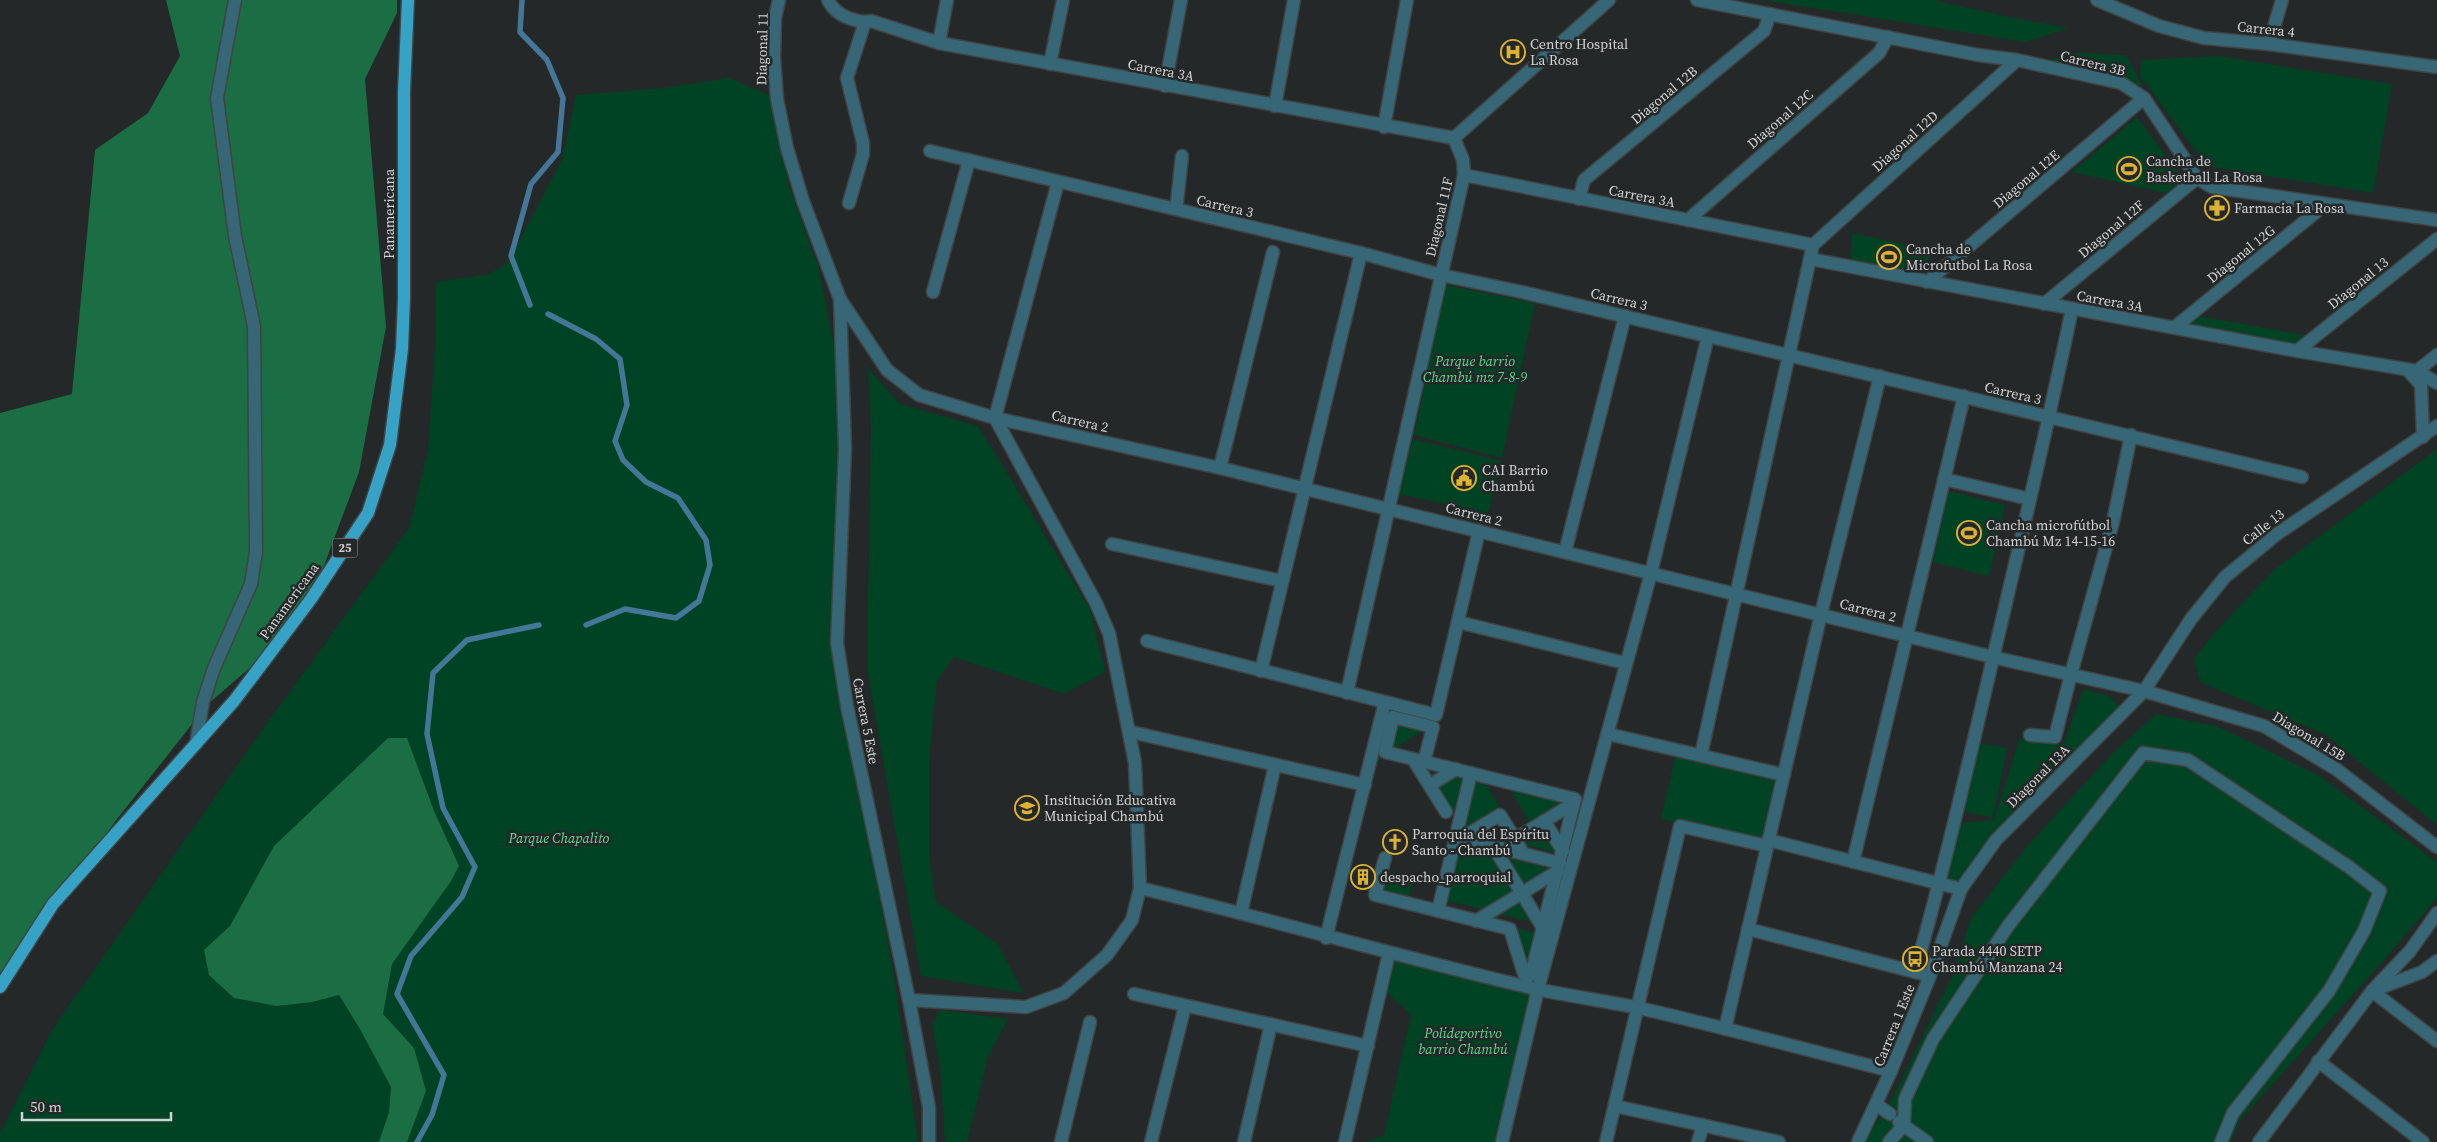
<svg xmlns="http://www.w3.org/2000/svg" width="2437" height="1142" font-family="'Source Serif 4',serif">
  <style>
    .green { fill: #004224 }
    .forest { fill: #1b6d44 }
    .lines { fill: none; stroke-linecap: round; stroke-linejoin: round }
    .stream { stroke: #447698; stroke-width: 5.5 }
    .pedestrian-casing { stroke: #404343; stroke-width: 15 }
    .minor-casing { stroke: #404343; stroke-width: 15 }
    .tertiary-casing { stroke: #404343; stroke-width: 15 }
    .primary-casing { stroke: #404343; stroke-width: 15 }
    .pedestrian { stroke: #376676; stroke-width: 12 }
    .minor { stroke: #376676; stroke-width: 12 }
    .tertiary { stroke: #376676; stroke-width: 12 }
    .primary { stroke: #36a3c6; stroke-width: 12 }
    .labels { text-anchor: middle; stroke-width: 5; stroke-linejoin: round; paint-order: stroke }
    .shield { fill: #252828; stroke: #9d9f9f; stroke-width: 1 }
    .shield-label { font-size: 12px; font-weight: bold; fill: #d0d2d2 }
    .street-label { font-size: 14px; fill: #d0d2d2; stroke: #252828 }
    .poi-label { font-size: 14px; fill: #d0d2d2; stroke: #252828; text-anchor: start }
    .park-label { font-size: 14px; font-style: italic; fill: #56dd95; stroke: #252828 }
  </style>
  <rect width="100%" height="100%" fill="#252828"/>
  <g class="green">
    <path d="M1764 0H1933L2009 17 2069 28 2025 42Z"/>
    <path d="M2077 53 2126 55 2143 87 2036 63Z"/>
    <path d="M2218 56 2392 84 2373 193 2207 166 2140 76 2141 60Z"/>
    <path d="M729 78 771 96 789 186 819 269 835 351 843 463V698L894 976 918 1142H0V1133L52 1030 262 730 409 528 428 450 435 347 436 282 490 274 508 262 562 160 576 95 663 88Z"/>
    <path d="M2137 117 2184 180 2170 194 2072 172Z"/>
    <path d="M1852 233 1930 250 1923 281 1850 264Z"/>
    <path d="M1446 285 1535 303 1502 458 1414 435Z"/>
    <path d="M2198 316 2310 336 2295 347 2185 328Z"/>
    <path d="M868 368 900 404 978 426 1090 609 1105 672 1064 694 954 657 937 681 929 760V856L936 902 998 944 1023 993 921 976 867 669 871 427Z"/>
    <path d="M1413 439 1502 461 1488 513 1399 494Z"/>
    <path d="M2437 449V825L2326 735 2200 682 2194 659 2214 633 2274 570Z"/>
    <path d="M1949 491 2005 505 1989 576 1933 562Z"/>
    <path d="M2083 689 2108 696 2119 706 1963 883 1946 877 1961 823 1994 820 2020 738 2064 744Z"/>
    <path d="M2156 714 2217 726 2318 775 2437 862V898L2384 960 2241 1119 2231 1142H1864L1891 1101 1954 972 1971 918 2029 844 2113 753Z"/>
    <path d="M1396 722 1426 729 1388 752Z"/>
    <path d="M1975 742 2007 748 1993 818 1961 811Z"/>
    <path d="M1676 754 1779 777 1764 843 1661 819Z"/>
    <path d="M1457 774 1467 776 1457 815 1451 814 1435 787Z"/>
    <path d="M1475 779 1484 781 1501 809 1467 830 1462 829Z"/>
    <path d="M1509 787 1568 802 1531 825Z"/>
    <path d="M1543 827 1557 853 1522 844 1520 840Z"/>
    <path d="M1458 846 1494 855 1517 892 1485 910 1445 900Z"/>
    <path d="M1505 857 1553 869 1523 888Z"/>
    <path d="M1385 870 1414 878 1408 899 1379 892Z"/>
    <path d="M1520 898 1536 923 1495 913Z"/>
    <path d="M1513 927 1538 934 1529 969Z"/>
    <path d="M1392 960 1533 994 1498 1142H1366L1384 1135 1411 1015 1385 991Z"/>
    <path d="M940 1010 1008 1019 988 1057 967 1142H945L940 1066 932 1025Z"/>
  </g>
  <g class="forest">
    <path d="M166 0H397V13L365 79 386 327 359 472 303 622 208 704 114 823 0 987V413L72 394 95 150 148 113 180 56Z"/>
    <path d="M388 738H407L434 811 459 866 451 881 392 964 383 1014 414 1048 426 1091 407 1142H379L389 1112 391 1087 360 1029 339 995 312 1002 277 1006 234 998 209 975 204 950 230 926 274 846Z"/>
  </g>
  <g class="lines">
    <g class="stream">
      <path d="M522 0 520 32 547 60 563 98 558 152 531 184 511 256 530 305"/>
      <path d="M548 314 596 339 620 359 627 405 615 441 623 460 646 482 678 498 706 540 710 565 699 601 676 618 625 609 586 625"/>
      <path d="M417 1142 432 1115 444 1075 397 994 411 956 462 897 475 867 443 808 427 734 433 673 467 640 539 625"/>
    </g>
    <defs>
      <g id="pedestrian">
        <path d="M828 0C835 15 850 20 865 22"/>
        <path d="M1177 202 1182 156"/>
        <path d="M933 292 969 160"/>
        <path d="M1220 468 1273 252"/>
        <path d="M1944 479 2030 499"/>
        <path d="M1112 544 1282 581"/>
        <path d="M1565 552 1625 316"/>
        <path d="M1651 573 1708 336"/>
        <path d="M1458 622 1625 663"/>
        <path d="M1147 641 1436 715 1479 531"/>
        <path d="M1261 671 1361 253"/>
        <path d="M2071 674 2113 522 2131 435"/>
        <path d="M1347 693 1464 175 1463 160 1454 138"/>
        <path d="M1131 732 1365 785"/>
        <path d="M1608 734 1784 775"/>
        <path d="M1701 755 1813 245"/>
        <path d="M1413 759 1446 812"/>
        <path d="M1430 785 1456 769"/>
        <path d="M1544 821 1563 851"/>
        <path d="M1456 837 1560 863"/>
        <path d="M1462 838 1500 815 1515 839"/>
        <path d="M1768 840 1961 889"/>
        <path d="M1493 846 1543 928"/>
        <path d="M1523 853 1515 839 1574 803"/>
        <path d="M1385 858 1375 895 1510 929 1524 974 1528 977 1531 975 1575 799 1385 752 1393 717 1433 727 1424 762"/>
        <path d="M1853 862 1964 396"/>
        <path d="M1438 911 1471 773"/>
        <path d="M1241 913 1275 765"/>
        <path d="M1476 921 1558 871"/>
        <path d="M1748 929 1923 974"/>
        <path d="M1326 938 1385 702"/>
        <path d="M1915 972C1946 862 1971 752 1997 641 2023 531 2049 420 2072 309"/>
        <path d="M1134 994 1368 1046"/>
        <path d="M1725 1029 1821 614 1880 376"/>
        <path d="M1876 1104 1890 1114"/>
        <path d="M1615 1106 1779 1142"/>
        <path d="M1899 1122 1927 1142"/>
        <path d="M1061 1142 1090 1022"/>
        <path d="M1151 1142 1185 1006"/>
        <path d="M1244 1142 1271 1024"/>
        <path d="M1606 1142 1680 826 1767 846"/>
        <path d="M1698 1142 1703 1125"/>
        <path d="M1889 1142 1904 1125 1905 1099 1933 1039 2008 926 2143 753 2188 760 2349 867 2380 891 2364 931 2329 991 2233 1113 2221 1142"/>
      </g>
      <g id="minor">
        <path d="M779 0 775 18 774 57 777 99 787 148 803 201 840 299 887 370 919 395 995 418 1220 468 2001 659 2144 691 2264 726 2336 769 2437 847"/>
        <path d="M1697 0 1978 55 2017 60 2121 83 2144 98 2197 178 2212 187 2437 220"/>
        <path d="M939 43 947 0"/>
        <path d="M2269 44 2282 0"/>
        <path d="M1050 64 1063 0"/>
        <path d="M1165 86 1181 0"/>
        <path d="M1275 106 1294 0"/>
        <path d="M1384 127 1407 0"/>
        <path d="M930 151 1361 253 1441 275 1522 292 2302 477"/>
        <path d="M1464 175 1813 245 2017 60"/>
        <path d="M1579 199 1584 180 1764 31 1770 14"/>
        <path d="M849 203 863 154V143L847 78 865 22 871 21 939 43 1454 138 1609 0"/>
        <path d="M1688 220 1879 53 1888 37"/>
        <path d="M1810 259 2297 351 2417 371 2437 383"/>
        <path d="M1927 282 2144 98"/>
        <path d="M840 299 845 449 837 643 847 706 909 1000 929 1107V1142"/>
        <path d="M2044 304 2197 178"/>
        <path d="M2175 327 2326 204"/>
        <path d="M2297 351 2437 239"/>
        <path d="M2408 370 2421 385 2423 437"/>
        <path d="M2412 375 2437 355"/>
        <path d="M2030 735 2055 737 2071 674"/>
        <path d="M196 744 203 702 214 668 251 584 256 552 254 326 235 236 217 98 235 0"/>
        <path d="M1140 888C1273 920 1403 958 1536 989 1570 996 1605 1001 1639 1008 1723 1027 1807 1050 1891 1071"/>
        <path d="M2437 913 2410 951 2372 991 2437 1041"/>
        <path d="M909 1000 1026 1007 1064 993 1107 955 1132 920 1140 888 1135 763 1109 633 1096 603 995 418 1058 182"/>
        <path d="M2318 1061 2423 1142"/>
        <path d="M1345 1142 1389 953"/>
        <path d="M1502 1142 1538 989 1651 573"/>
        <path d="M1858 1142 1891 1071 1930 976 1961 889 1996 840 2144 691 2191 619 2225 577 2277 534 2437 426"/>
        <path d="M2259 1142 2372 991 2422 972 2437 961"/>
      </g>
      <path id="tertiary" d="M2097 0 2159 26 2204 38 2269 44 2437 67"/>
      <path id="primary" d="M0 987 53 904 234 701 311 599 368 513 390 445 402 349 404 298V92L408 0"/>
    </defs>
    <use href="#pedestrian" class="pedestrian-casing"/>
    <use href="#minor" class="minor-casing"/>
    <use href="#tertiary" class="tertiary-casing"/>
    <use href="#primary" class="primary-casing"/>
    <use href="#pedestrian" class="pedestrian"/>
    <use href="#minor" class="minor"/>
    <use href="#tertiary" class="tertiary"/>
    <use href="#primary" class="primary"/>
  </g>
  <defs>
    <symbol id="hospital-ring" viewBox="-11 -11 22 22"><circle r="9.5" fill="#252828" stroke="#dcb233" stroke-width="1.5"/><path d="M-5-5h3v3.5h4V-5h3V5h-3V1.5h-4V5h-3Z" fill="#dcb233"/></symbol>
    <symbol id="stadium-ring" viewBox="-11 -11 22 22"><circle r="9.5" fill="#252828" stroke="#dcb233" stroke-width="1.5"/><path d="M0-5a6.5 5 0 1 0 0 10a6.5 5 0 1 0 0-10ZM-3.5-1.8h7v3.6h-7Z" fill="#dcb233"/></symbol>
    <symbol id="pharmacy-ring" viewBox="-11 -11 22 22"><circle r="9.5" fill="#252828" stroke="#dcb233" stroke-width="1.5"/><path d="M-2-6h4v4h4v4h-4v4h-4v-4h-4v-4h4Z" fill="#dcb233"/></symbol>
    <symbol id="civic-ring" viewBox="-11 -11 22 22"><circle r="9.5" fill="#252828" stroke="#dcb233" stroke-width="1.5"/><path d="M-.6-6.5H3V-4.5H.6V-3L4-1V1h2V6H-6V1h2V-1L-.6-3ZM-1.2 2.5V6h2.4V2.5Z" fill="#dcb233"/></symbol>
    <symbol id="school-ring" viewBox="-11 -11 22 22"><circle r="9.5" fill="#252828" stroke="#dcb233" stroke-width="1.5"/><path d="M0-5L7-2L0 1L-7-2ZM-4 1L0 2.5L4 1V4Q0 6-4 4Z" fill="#dcb233"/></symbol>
    <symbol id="church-ring" viewBox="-11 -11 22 22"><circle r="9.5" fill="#252828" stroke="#dcb233" stroke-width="1.5"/><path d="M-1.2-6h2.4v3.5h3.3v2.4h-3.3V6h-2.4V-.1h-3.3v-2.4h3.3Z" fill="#dcb233"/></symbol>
    <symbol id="building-ring" viewBox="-11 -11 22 22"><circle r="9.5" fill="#252828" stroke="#dcb233" stroke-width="1.5"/><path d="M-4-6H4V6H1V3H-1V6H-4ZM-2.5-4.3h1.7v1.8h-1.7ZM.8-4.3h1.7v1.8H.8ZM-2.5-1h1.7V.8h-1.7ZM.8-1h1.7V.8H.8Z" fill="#dcb233"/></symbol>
    <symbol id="bus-ring" viewBox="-11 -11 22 22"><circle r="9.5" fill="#252828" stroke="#dcb233" stroke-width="1.5"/><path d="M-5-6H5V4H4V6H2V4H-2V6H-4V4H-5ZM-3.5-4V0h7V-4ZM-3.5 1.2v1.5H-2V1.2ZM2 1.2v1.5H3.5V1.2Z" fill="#dcb233"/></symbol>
  </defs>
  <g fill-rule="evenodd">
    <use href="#hospital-ring" x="1499" y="38" width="28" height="28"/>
    <use href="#stadium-ring" x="2115" y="155" width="28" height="28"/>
    <use href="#pharmacy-ring" x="2203" y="194" width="28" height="28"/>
    <use href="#stadium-ring" x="1875" y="243" width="28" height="28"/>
    <use href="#civic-ring" x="1450" y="464" width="28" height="28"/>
    <use href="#stadium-ring" x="1955" y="519" width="28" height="28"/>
    <use href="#school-ring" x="1013" y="794" width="28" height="28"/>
    <use href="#church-ring" x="1381" y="828" width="28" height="28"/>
    <use href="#building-ring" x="1349" y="863" width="28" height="28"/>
    <use href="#bus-ring" x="1901" y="945" width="28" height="28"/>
  </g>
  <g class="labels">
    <rect class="shield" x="332.5" y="538.5" width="25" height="19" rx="4"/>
    <g class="shield-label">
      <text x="345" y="552">25</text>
    </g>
    <g class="street-label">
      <text transform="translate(2266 29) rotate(6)" y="5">Carrera 4</text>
      <text transform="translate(762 49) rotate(-89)" y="5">Diagonal 11</text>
      <text transform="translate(2093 63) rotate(14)" y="5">Carrera 3B</text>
      <text transform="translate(1161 70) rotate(11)" y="5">Carrera 3A</text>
      <text transform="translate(1664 95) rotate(-40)" y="5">Diagonal 12B</text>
      <text transform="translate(1780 119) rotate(-41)" y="5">Diagonal 12C</text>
      <text transform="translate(1905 141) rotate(-42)" y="5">Diagonal 12D</text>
      <text transform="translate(2026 179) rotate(-40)" y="5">Diagonal 12E</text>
      <text transform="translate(1642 196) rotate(11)" y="5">Carrera 3A</text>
      <text transform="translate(1225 206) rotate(13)" y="5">Carrera 3</text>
      <text transform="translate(389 214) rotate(-90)" y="5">Panamericana</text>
      <text transform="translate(1439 217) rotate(-77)" y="5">Diagonal 11F</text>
      <text transform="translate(2111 229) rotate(-40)" y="5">Diagonal 12F</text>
      <text transform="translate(2241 254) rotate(-39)" y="5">Diagonal 12G</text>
      <text transform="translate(2358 283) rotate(-39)" y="5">Diagonal 13</text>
      <text transform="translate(1619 299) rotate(13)" y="5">Carrera 3</text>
      <text transform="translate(2110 301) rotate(10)" y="5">Carrera 3A</text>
      <text transform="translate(2013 393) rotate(13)" y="5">Carrera 3</text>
      <text transform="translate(1080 421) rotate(13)" y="5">Carrera 2</text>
      <text transform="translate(1474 514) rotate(14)" y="5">Carrera 2</text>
      <text transform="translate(2263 527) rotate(-38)" y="5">Calle 13</text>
      <text transform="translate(289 601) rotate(-54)" y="5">Panamericana</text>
      <text transform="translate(1868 610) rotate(14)" y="5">Carrera 2</text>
      <text transform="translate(866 721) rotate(79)" y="5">Carrera 5 Este</text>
      <text transform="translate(2309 736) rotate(31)" y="5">Diagonal 15B</text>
      <text transform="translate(2038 776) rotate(-45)" y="5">Diagonal 13A</text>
      <text transform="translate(1894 1025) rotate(-68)" y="5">Carrera 1 Este</text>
    </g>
    <g class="poi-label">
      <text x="1530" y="49">Centro Hospital<tspan x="1530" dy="16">La Rosa</tspan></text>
      <text x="2146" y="166">Cancha de<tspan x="2146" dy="16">Basketball La Rosa</tspan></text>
      <text x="2234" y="213">Farmacia La Rosa</text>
      <text x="1906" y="254">Cancha de<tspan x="1906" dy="16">Microfutbol La Rosa</tspan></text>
      <text x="1482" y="475">CAI Barrio<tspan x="1482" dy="16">Chambú</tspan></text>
      <text x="1986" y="530">Cancha microfútbol<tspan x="1986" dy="16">Chambú Mz 14-15-16</tspan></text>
      <text x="1044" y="805">Institución Educativa<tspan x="1044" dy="16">Municipal Chambú</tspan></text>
      <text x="1412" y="839">Parroquia del Espíritu<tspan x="1412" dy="16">Santo - Chambú</tspan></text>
      <text x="1380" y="882">despacho_parroquial</text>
      <text x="1932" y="956">Parada 4440 SETP<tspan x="1932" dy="16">Chambú Manzana 24</tspan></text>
    </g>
    <g class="park-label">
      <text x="1475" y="366">Parque barrio<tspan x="1475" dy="16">Chambú mz 7-8-9</tspan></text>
      <text x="559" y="843">Parque Chapalito</text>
      <text x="1463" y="1038">Polideportivo<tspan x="1463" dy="16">barrio Chambú</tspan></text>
    </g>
  </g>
  <path d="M22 1112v8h149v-8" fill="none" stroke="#d0d2d2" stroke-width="2.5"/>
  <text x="30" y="1112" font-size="15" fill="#d0d2d2" stroke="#252828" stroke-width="4" paint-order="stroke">50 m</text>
</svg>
